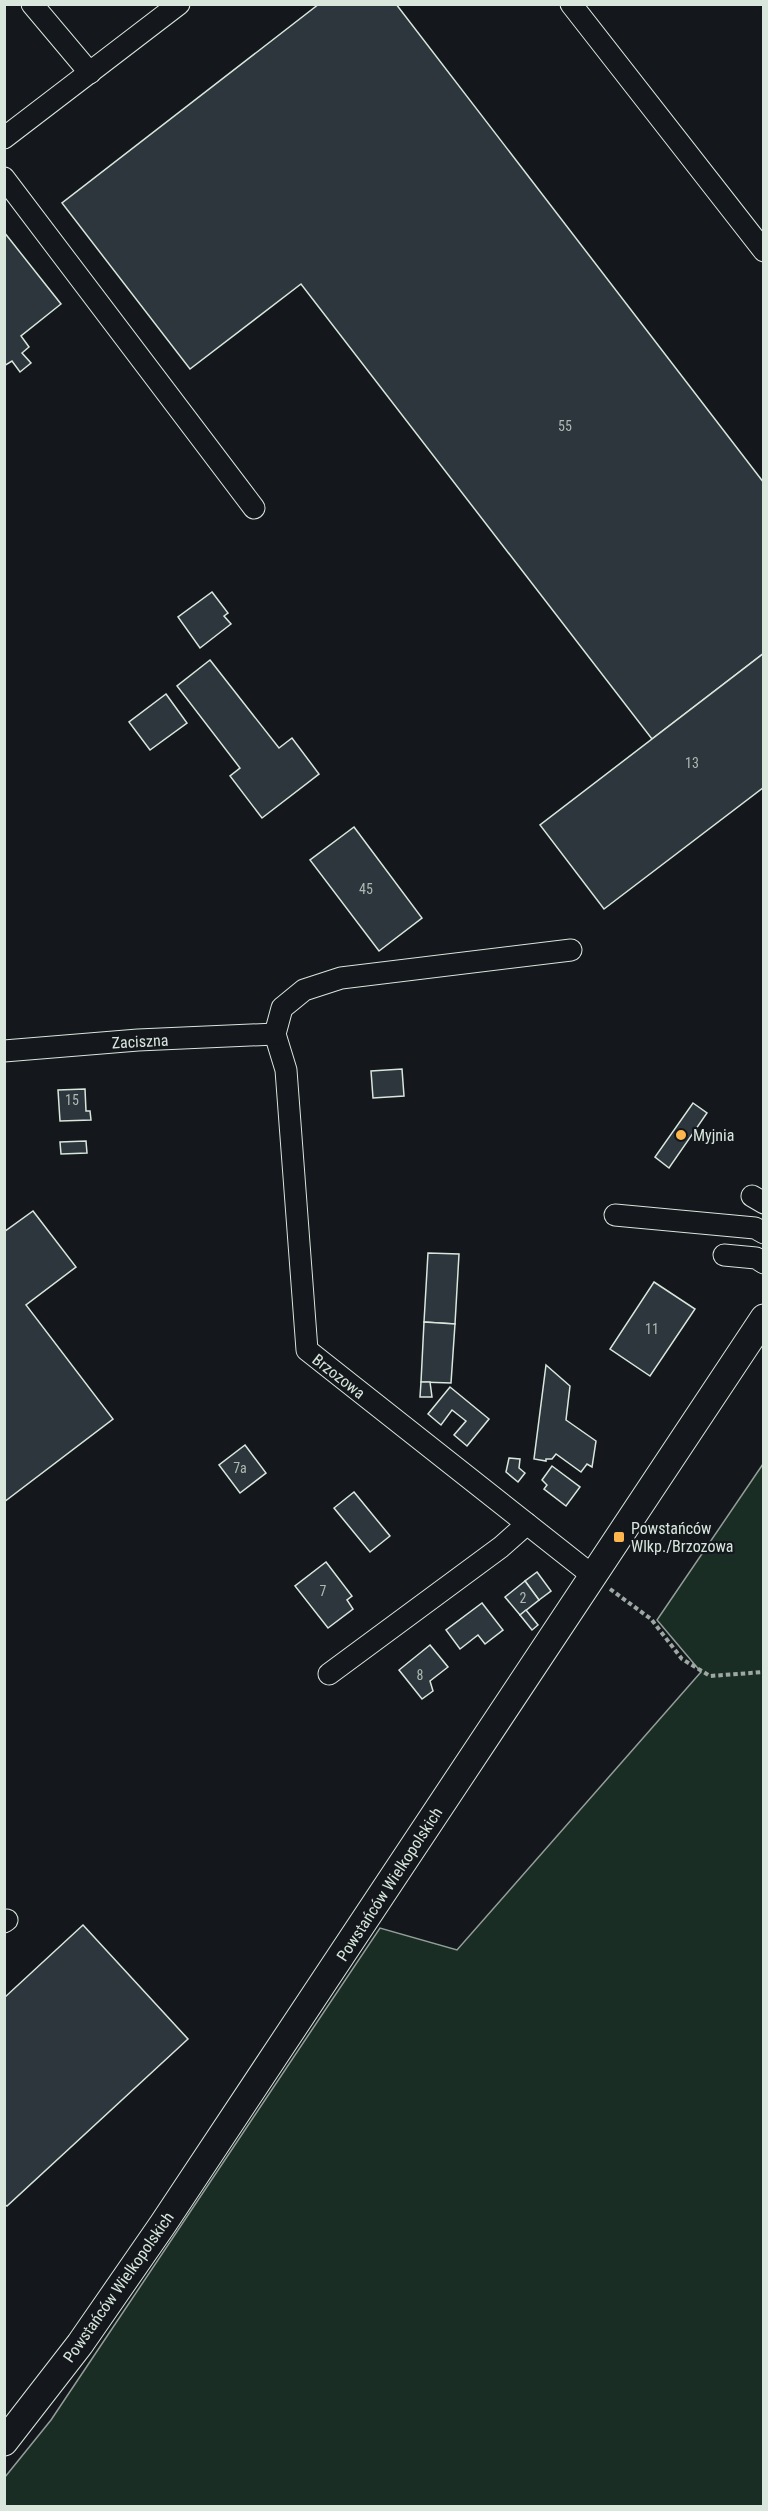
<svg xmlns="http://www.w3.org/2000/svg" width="768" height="2511" font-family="'Roboto Condensed',sans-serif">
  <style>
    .green { fill: #1a2d24; stroke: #939e99; stroke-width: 1.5 }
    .building { fill: #2c363c; stroke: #d8e6dc; stroke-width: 1.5 }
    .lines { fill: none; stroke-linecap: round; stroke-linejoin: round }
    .minor-casing { stroke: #d8e6dc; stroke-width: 23 }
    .major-casing { stroke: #d8e6dc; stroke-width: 29 }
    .path { stroke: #9da8a2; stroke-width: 4; stroke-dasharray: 4.5 3; stroke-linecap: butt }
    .minor { stroke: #14181c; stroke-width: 21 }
    .major { stroke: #14181c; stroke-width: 27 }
    .poi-dot { fill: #ffb74d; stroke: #14181c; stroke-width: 2 }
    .labels { text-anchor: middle; stroke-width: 4.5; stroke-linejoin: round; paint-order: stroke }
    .number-label { font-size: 14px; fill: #adbab4 }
    .street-label { font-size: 16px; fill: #d8e6dc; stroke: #14181c }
    .poi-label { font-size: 16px; fill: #d8e6dc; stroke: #14181c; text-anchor: start }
  </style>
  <rect width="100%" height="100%" fill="#14181c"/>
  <path class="green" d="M763 1464V2506H5V2477L51 2420 380 1928 457 1950 701 1672 657 1620Z"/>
  <g class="building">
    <path d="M319 4H396L764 483V653L652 739 301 284 190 369 62 203Z"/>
    <path d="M4 232 61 304 21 336 29 347 22 353 31 363 20 372 12 361 4 366Z"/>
    <path d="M212 592 228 613 224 616 231 624 200 648 178 617Z"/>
    <path d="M764 653V787L604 909 540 825Z"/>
    <path d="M210 660 279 748 292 738 319 774 262 818 230 776 240 768 177 686Z"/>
    <path d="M166 694 187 723 150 750 129 722Z"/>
    <path d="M354 827 422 918 379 951 310 860Z"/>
    <path d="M402 1069 404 1096 373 1098 371 1071Z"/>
    <path d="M85 1089 86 1111H90L91 1120 60 1121 58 1090Z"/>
    <path d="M693 1103 707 1113 669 1168 655 1157Z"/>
    <path d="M86 1141 87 1153 61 1154 60 1142Z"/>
    <path d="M33 1211 76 1267 26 1305 113 1419 4 1502V1232Z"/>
    <path d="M428 1253 459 1254 455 1324 424 1322Z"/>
    <path d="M654 1282 695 1309 650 1376 610 1349Z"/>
    <path d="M424 1322 455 1324 451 1383 421 1382Z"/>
    <path d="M546 1365 570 1386 566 1420 596 1441 592 1467 587 1464 581 1472 556 1454 552 1459H546V1461L534 1459Z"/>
    <path d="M421 1382H430L432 1397H420Z"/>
    <path d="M450 1387 489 1419 467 1446 454 1435 466 1421 452 1410 441 1425 428 1414Z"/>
    <path d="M245 1445 266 1473 240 1493 219 1465Z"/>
    <path d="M509 1458 520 1459 519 1468 525 1473 518 1482 506 1472Z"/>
    <path d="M552 1466 580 1487 566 1506 544 1489 547 1485 542 1480Z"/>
    <path d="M354 1492 390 1536 370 1552 334 1508Z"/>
    <path d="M326 1562 352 1596 347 1600 353 1609 328 1628 295 1586Z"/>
    <path d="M537 1572 551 1591 539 1600 525 1581Z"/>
    <path d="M525 1581 539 1600 520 1615 505 1597Z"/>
    <path d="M482 1603 503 1630 485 1644 478 1635 460 1649 446 1630Z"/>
    <path d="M526 1610 538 1625 532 1630 520 1615Z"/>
    <path d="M430 1645 448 1667 430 1681 433 1691 422 1699 399 1670Z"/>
    <path d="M83 1925 188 2039 7 2206 4 2204V1998Z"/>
  </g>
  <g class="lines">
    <defs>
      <g id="minor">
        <path d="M32 4 90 73"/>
        <path d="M571 4 764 251"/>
        <path d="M4 138 179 4"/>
        <path d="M4 178 254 508"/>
        <path d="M275 1034 286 1070 307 1350 593 1576"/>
        <path d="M275 1034 282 1008 304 990 341 978 571 950"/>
        <path d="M4 1051 138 1040 275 1034"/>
        <path d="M752 1196 764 1203"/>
        <path d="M615 1215 755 1228 764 1233"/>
        <path d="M724 1255 756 1258 764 1263"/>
        <path d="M329 1674 501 1547 527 1524"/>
        <path d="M4 1922 7 1920"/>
      </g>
      <path id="major" d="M4 2442 80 2344 163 2224 764 1318"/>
    </defs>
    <use href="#minor" class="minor-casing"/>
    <use href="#major" class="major-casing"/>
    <path class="path" d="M610 1589 651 1619 682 1659 710 1676 764 1672"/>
    <use href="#minor" class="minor"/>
    <use href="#major" class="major"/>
  </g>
  <g class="poi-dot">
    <circle cx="681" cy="1135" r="6"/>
    <rect x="613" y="1531" width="12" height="12" rx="3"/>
  </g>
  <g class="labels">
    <g class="number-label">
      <text x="565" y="431">55</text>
      <text x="692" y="768">13</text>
      <text x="366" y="894">45</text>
      <text x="72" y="1105">15</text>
      <text x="652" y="1334">11</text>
      <text x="240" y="1473">7a</text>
      <text x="323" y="1596">7</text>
      <text x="523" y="1603">2</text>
      <text x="420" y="1680">8</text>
    </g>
    <g class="street-label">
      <text transform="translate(140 1041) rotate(-3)" y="6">Zaciszna</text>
      <text transform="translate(339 1376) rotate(38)" y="6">Brzozowa</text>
      <text transform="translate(389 1884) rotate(-57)" y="6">Powstańców Wielkopolskich</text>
      <text transform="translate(118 2287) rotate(-55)" y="6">Powstańców Wielkopolskich</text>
    </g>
    <g class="poi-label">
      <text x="693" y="1141">Myjnia</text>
      <text x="631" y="1534">Powstańców<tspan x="631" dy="18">Wlkp./Brzozowa</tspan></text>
    </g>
  </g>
  <rect width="768" height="2511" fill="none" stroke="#d8e6dc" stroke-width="12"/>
</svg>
